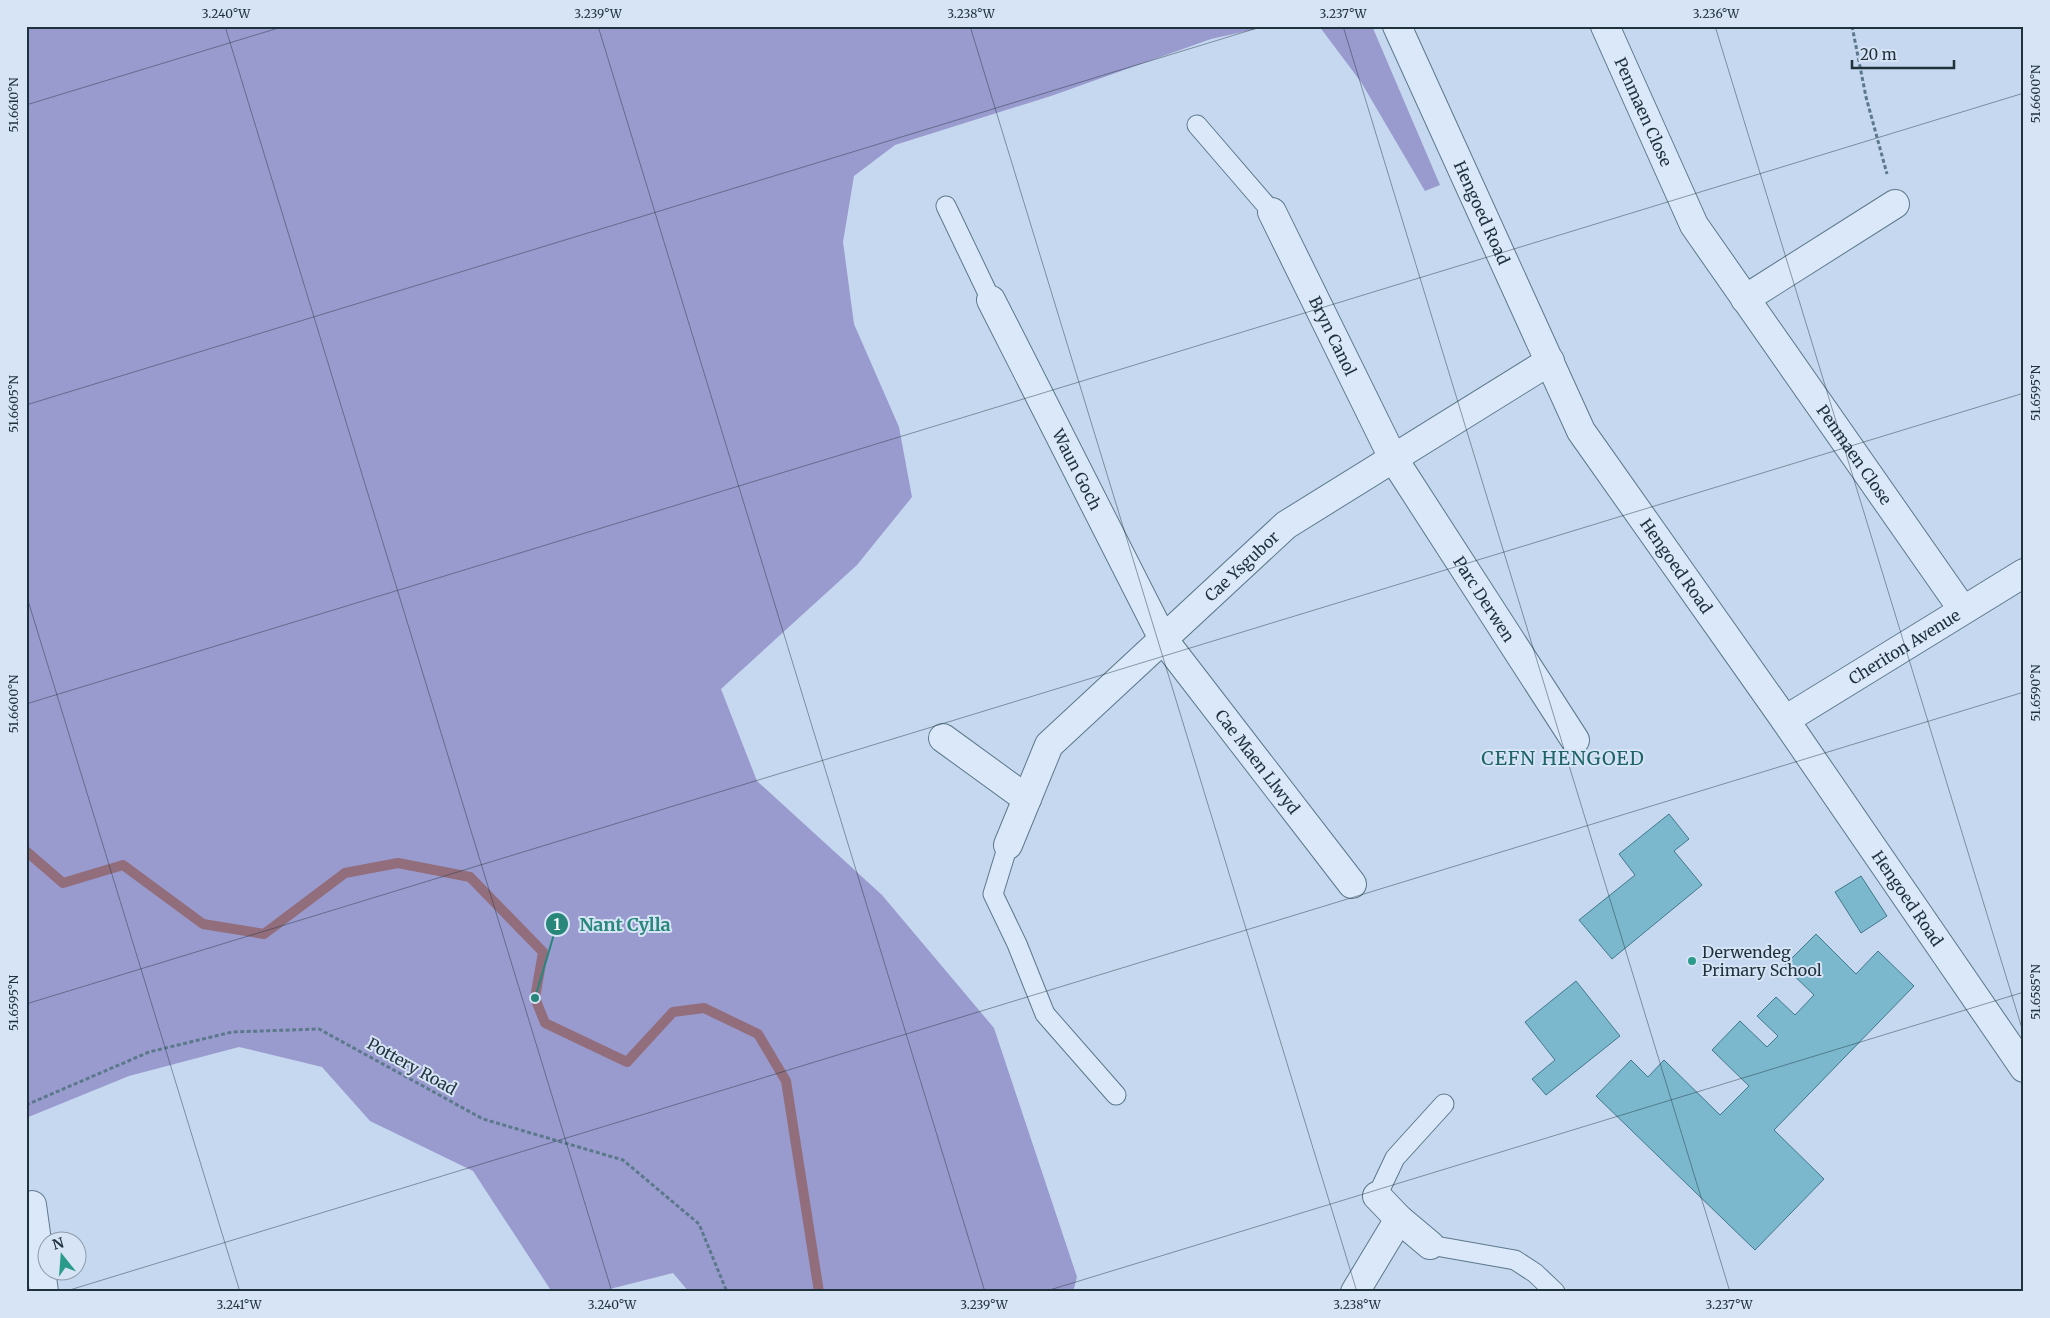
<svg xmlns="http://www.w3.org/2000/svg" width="2050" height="1318" font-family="Merriweather,serif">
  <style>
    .green { fill: #999bce }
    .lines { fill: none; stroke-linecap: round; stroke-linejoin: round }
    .stream { stroke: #926e7c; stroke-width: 10 }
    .building { fill: #7bb8ce; stroke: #40788b }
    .service-casing { stroke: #5b798b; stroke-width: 21 }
    .minor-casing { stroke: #5b798b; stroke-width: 30 }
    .tertiary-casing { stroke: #5b798b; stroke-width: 30 }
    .path { stroke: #5b798b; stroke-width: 3; stroke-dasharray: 4 2.5; stroke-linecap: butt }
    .service { stroke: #dae8fa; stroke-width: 19 }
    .minor { stroke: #dae8fa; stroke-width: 28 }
    .tertiary { stroke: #dae8fa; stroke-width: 28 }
    .ticks { fill: none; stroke: #1f323b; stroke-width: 1; stroke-opacity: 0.45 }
    .poi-dot { fill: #2a9b8a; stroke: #d6e4f6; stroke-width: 2 }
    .labels { text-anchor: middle; stroke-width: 4; stroke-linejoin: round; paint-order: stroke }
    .street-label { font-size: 16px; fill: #1f323b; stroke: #d6e4f6 }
    .poi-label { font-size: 16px; fill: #1f323b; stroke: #d6e4f6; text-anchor: start }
    .quarter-label { font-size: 19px; letter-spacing: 1px; fill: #1e6469; stroke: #d6e4f6 }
    .leader { fill: none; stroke: #28867a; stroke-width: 2 }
    .callout-dot { fill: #28867a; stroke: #d6e4f6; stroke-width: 2 }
    .mark-label { font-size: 15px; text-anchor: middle; font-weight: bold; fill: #fff }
    .callout-label { font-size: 18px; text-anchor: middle; font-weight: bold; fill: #28867a; stroke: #d6e4f6; stroke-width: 4; stroke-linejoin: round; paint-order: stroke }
    .neatline { fill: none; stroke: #1f323b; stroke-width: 2 }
    .ticks-label { font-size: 12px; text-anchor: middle; fill: #1f323b }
  </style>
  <rect width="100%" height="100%" fill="#c6d8ef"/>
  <g class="green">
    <path d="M26 26H1270L1211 39 1051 96 895 145 854 176 843 242 854 324 899 427 912 497 857 565 721 689 757 781 882 895 994 1028 1077 1277 1073 1292H689L673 1273 598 1292H552L473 1171 370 1121 322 1067 239 1047 129 1076 26 1118Z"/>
    <path d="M1319 26H1372L1440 185 1425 191 1361 82Z"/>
  </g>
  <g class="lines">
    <path class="stream" d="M26 851 63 883 123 865 203 924 264 934 345 873 398 863 470 877 543 952 535 998 545 1023 627 1062 673 1012 704 1008 758 1034 786 1081 819 1292"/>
  </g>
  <g class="building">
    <path d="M1669 814 1689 839 1674 851 1702 885 1612 959 1579 920 1635 875 1619 854Z"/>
    <path d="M1861 876 1887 916 1861 933 1835 892Z"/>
    <path d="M1816 934 1856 974 1878 951 1914 986 1774 1130 1824 1179 1755 1250 1596 1096 1631 1060 1648 1077 1664 1060 1720 1115 1749 1086 1712 1050 1740 1021 1767 1047 1778 1036 1757 1016 1776 997 1795 1015 1814 995 1784 966Z"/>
    <path d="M1576 981 1620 1036 1546 1095 1532 1079 1555 1060 1525 1022Z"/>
  </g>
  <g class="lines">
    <defs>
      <g id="service">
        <path d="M1197 125 1272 212"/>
        <path d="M946 206 991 300"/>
        <path d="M1008 845 993 894 1017 944 1045 1014 1116 1095"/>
        <path d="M1377 1196 1395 1158 1444 1104"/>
        <path d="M1430 1245 1515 1260 1535 1273 1555 1292"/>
      </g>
      <g id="minor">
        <path id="s1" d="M1605 26 1694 225 1963 610"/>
        <path id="s2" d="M1272 212 1393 458 1575 740"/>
        <path d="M1745 299 1895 204"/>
        <path id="s3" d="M991 300 1163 639 1352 884"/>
        <path id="s4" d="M1785 720 2024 573"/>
        <path d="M943 738 1027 799"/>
        <path id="s5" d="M1008 845 1049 745 1286 525 1550 361"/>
        <path d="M1377 1196 1399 1219 1430 1245"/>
        <path d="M32 1205 44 1292"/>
        <path d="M1355 1292 1399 1219"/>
      </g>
      <g id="tertiary">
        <path id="s6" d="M1397 26 1581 431 1785 720 2024 1068"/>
      </g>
    </defs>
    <use href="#service" class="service-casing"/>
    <use href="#minor" class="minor-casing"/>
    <use href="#tertiary" class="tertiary-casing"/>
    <g class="path">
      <path d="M1852 26 1866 97 1887 174"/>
      <path d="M26 1105 149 1052 232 1032 319 1029 483 1119 623 1160 699 1224 727 1292"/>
    </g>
    <use href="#service" class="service"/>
    <use href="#minor" class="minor"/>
    <use href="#tertiary" class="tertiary"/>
  </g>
  <path class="ticks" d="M225 26 612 1292M598 26 985 1292M970 26 1357 1292M1343 26 1730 1292M1715 26 2024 1035M26 105 285 26M26 405 1264 26M26 594 240 1292M26 704 2024 93M26 1004 2024 393M63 1292 2024 692M1043 1292 2024 992M2022 1292 2024 1291"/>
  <circle class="poi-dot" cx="1692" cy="961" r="5"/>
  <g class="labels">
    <g class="street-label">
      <text dy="6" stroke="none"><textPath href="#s1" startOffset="94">Penmaen Close</textPath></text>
      <text dy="6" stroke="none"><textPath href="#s6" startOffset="205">Hengoed Road</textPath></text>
      <text dy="6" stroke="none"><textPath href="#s2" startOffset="138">Bryn Canol</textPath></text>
      <text dy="6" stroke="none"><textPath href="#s1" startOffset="498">Penmaen Close</textPath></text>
      <text dy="6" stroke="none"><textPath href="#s3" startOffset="190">Waun Goch</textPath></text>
      <text dy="6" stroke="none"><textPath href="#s5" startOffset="371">Cae Ysgubor</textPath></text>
      <text dy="6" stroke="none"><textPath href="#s6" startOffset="610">Hengoed Road</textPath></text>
      <text dy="6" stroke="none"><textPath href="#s2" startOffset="442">Parc Derwen</textPath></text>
      <text dy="6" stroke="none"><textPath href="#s4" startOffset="140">Cheriton Avenue</textPath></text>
      <text dy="6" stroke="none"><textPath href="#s3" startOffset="535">Cae Maen Llwyd</textPath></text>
      <text dy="6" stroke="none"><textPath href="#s6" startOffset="1015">Hengoed Road</textPath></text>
      <text transform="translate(412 1066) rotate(29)" y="6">Pottery Road</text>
    </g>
    <g class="poi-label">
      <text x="1702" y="958">Derwendeg<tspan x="1702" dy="18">Primary School</tspan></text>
    </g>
    <g class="quarter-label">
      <text x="1563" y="765">CEFN HENGOED</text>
    </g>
  </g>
  <path class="leader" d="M535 998L557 924"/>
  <g class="callout-dot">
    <circle cx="535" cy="998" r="5"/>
    <circle cx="557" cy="924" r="12"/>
  </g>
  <g class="mark-label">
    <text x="557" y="930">1</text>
  </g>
  <g class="callout-label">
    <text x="625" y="931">Nant Cylla</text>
  </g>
  <rect width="2050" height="1318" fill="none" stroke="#d6e4f6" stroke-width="55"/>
  <g transform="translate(62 1256) rotate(343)"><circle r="24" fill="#d6e4f6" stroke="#8d9dab"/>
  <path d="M0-4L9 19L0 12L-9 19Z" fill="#2a9b8a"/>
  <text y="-8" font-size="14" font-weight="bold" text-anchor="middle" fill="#1f323b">N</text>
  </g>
  <path d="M1852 60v8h102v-8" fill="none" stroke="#1f323b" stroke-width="2.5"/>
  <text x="1860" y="60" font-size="15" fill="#1f323b" stroke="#d6e4f6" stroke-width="4" paint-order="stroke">20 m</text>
  <rect x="28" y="28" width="1994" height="1262" class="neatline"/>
  <g class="ticks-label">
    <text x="226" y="18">3.240°W</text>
    <text x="598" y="18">3.239°W</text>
    <text x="971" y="18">3.238°W</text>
    <text x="1343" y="18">3.237°W</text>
    <text x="1716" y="18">3.236°W</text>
    <text transform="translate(2036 94) rotate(-90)" y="4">51.6600°N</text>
    <text transform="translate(14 105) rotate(-90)" y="4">51.6610°N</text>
    <text transform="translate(2036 393) rotate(-90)" y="4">51.6595°N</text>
    <text transform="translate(14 404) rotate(-90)" y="4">51.6605°N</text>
    <text transform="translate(2036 693) rotate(-90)" y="4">51.6590°N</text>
    <text transform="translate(14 704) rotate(-90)" y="4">51.6600°N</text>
    <text transform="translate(2036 992) rotate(-90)" y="4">51.6585°N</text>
    <text transform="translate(14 1003) rotate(-90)" y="4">51.6595°N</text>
    <text x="239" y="1309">3.241°W</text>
    <text x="612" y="1309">3.240°W</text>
    <text x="984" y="1309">3.239°W</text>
    <text x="1357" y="1309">3.238°W</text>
    <text x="1729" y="1309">3.237°W</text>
  </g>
</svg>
